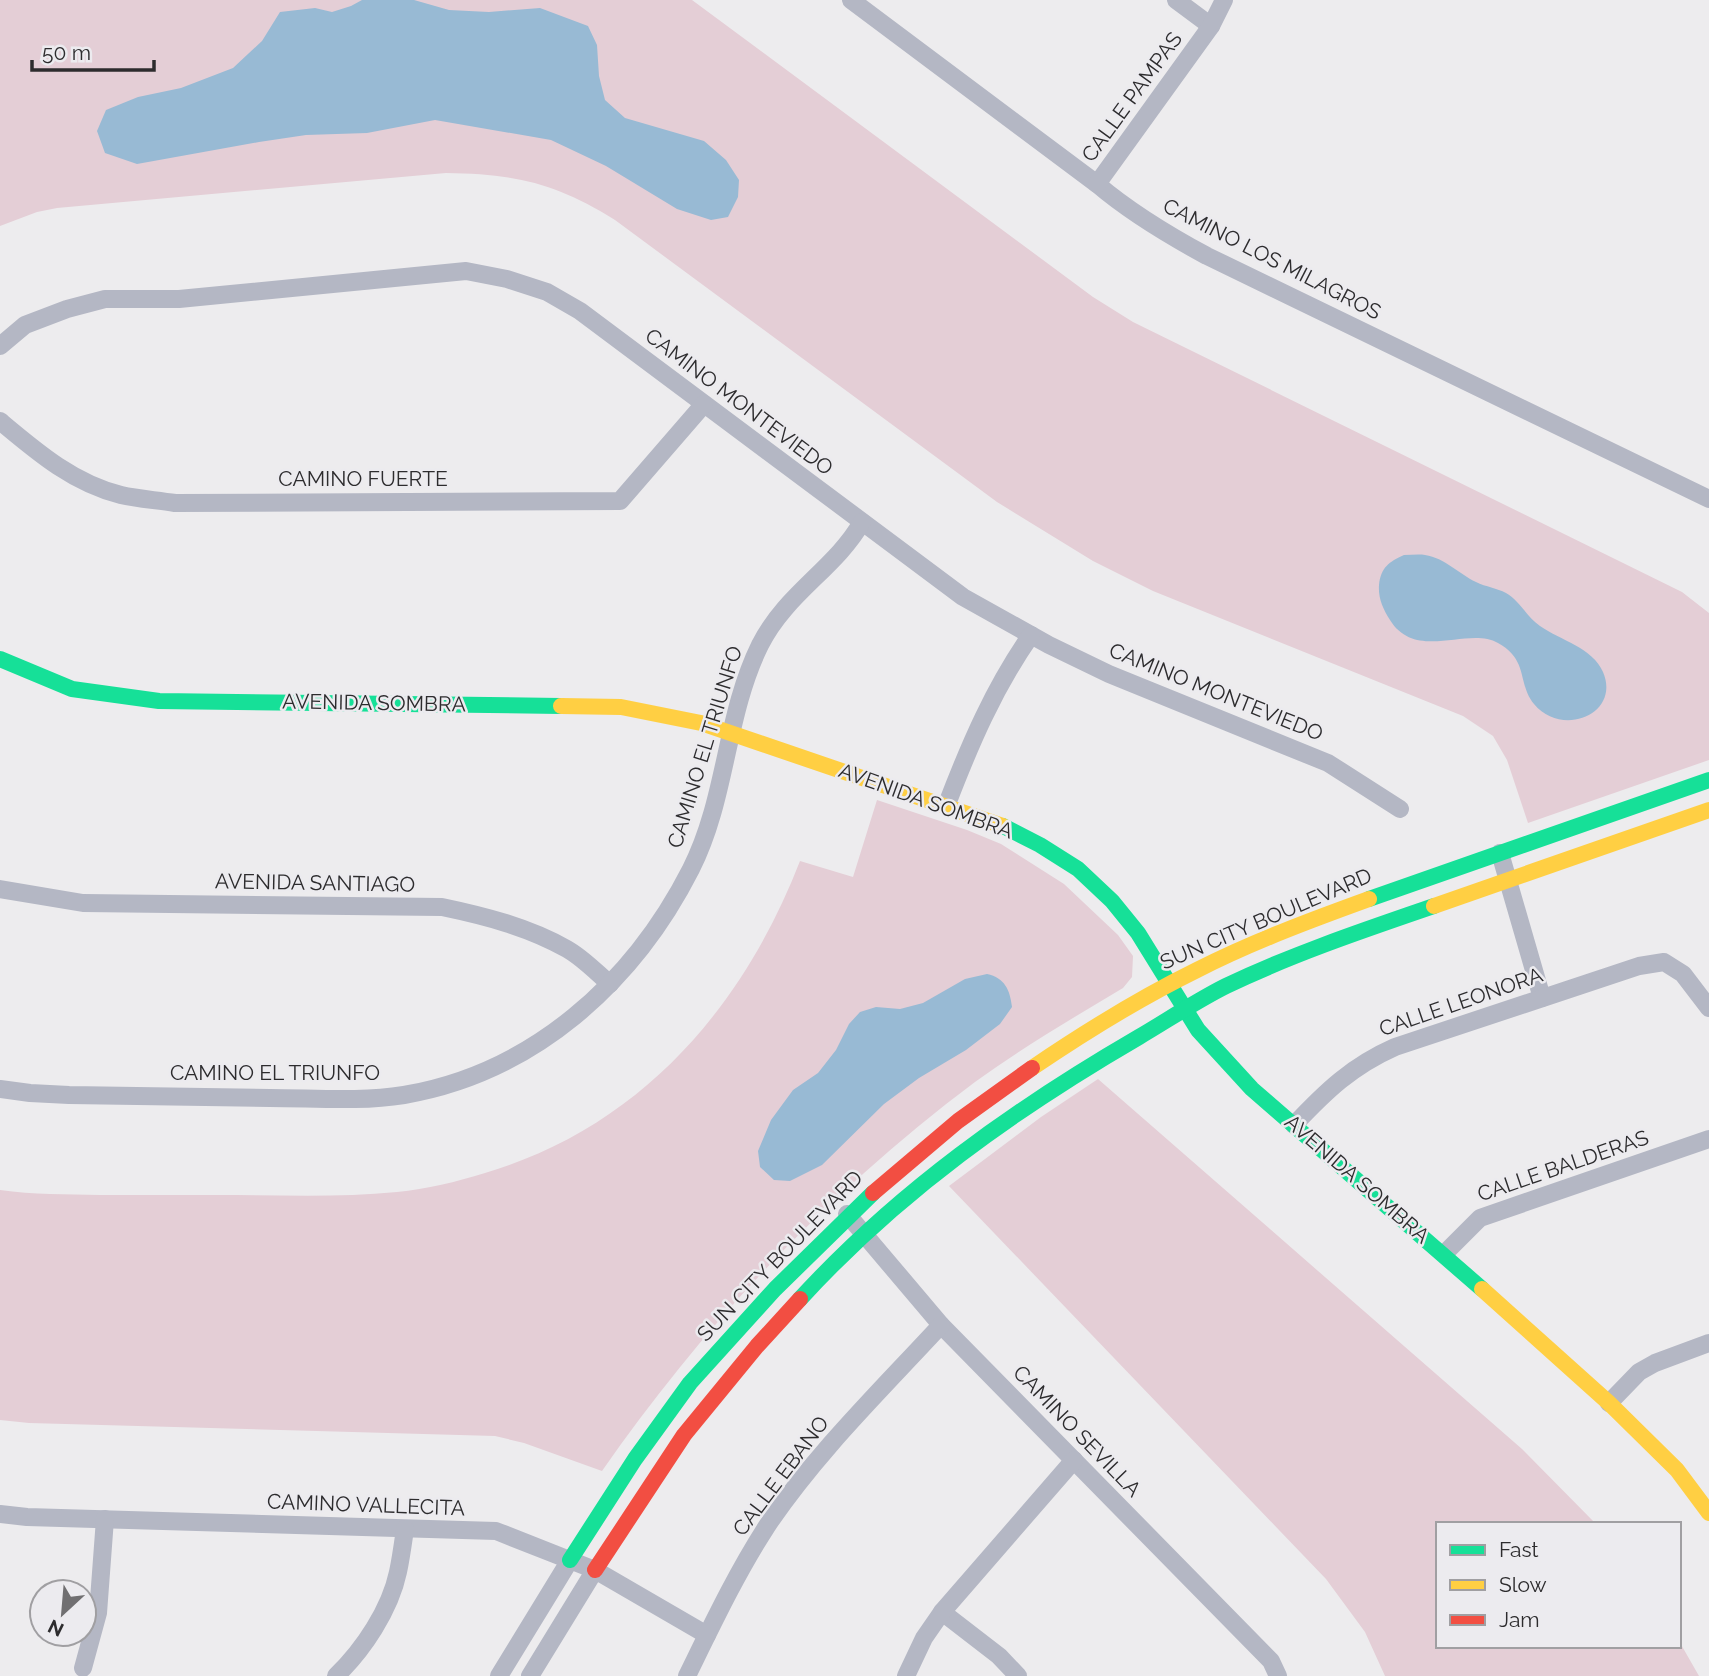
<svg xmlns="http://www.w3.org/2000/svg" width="1709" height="1676" font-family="Raleway,sans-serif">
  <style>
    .green { fill: #e4ced6 }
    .water { fill: #98bad4 }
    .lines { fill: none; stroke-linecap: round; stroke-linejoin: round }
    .street { stroke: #b4b7c4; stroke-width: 18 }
    .fast { stroke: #16e098; stroke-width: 16 }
    .slow { stroke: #ffcf43; stroke-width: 16 }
    .jam { stroke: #f24e42; stroke-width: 16 }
    .labels { text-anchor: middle; stroke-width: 5; stroke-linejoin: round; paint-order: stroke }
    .street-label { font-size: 21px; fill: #2d2c2e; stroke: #ecebef }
  </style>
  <rect width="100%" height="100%" fill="#edecee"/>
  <g class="green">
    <path d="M0 0H692L1093 297 1133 322 1682 592 1709 613V760L1528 823 1507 760 1493 736 1463 716 1153 591 1093 561 997 502 615 220C556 183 515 174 446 173L57 208 37 212 0 226Z"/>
    <path d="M877 800 967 830 1001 844 1064 884 1118 935 1133 956 1132 977 1123 988C1073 1018 1023 1047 975 1082 829 1191 706 1322 602 1471L524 1443 495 1436 29 1423 0 1420V1190C33 1195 67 1194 100 1195 139 1195 178 1195 217 1195 277 1195 338 1198 397 1192 427 1189 456 1182 485 1173 640 1127 743 1008 800 861L853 877Z"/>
    <path d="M1098 1079 1522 1449 1596 1524H1438V1646H1679V1641L1699 1676H1385L1365 1632 1326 1579 949 1186 1041 1117Z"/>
  </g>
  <g class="water">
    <path d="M362 0H414L449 10 489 12 540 8 588 26 597 45 599 76 605 100 625 118 704 141 726 160 739 180 738 197 728 217 711 220 677 209 606 166 551 140 435 120 367 133 306 135 259 142 137 164 105 153 97 131 106 110 138 97 181 88 233 68 262 41 280 12 315 8 332 12 351 6Z"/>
    <path d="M1404 555C1411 555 1419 554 1425 555 1445 558 1459 574 1476 582 1486 587 1497 588 1506 593 1519 600 1527 617 1540 626 1560 640 1593 648 1603 672 1621 714 1562 738 1534 704 1517 683 1529 660 1498 643 1468 626 1416 662 1390 620 1383 609 1378 598 1379 585 1381 567 1389 562 1404 555Z"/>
    <path d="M987 974C1005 978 1010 990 1012 1007L1000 1024 966 1050 919 1078 884 1104 822 1165 790 1181 774 1180 760 1167 758 1151 771 1120 793 1090 818 1073 836 1050 849 1024 860 1012 876 1007 900 1009 923 1003 965 979Z"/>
  </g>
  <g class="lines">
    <g class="street">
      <path d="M851 0 1097 184C1131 213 1168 235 1207 256L1709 499"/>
      <path d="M1176 0 1211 26"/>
      <path d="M1097 184 1211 26 1224 0"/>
      <path d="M0 346 25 325 67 309 105 299H179L466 271 507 279 547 292 580 311 963 597 1049 645 1109 674 1328 763 1400 809"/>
      <path d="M0 421C37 452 73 483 121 495 138 499 157 500 175 503L620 501 704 404"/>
      <path d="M947 804C970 744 994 688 1031 635"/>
      <path d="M1500 853 1542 998"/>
      <path d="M0 889 83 903 442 907C485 916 528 927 567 949 583 958 597 973 610 984"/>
      <path d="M0 1089 30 1093 69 1095C136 1096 203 1097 270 1098 314 1098 360 1102 404 1095 533 1073 633 983 691 869 727 798 725 716 760 645 786 593 835 569 862 522"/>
      <path d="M1294 1125C1326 1091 1352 1066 1395 1047L1639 966 1664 962 1683 974 1709 1008"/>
      <path d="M847 1214 941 1325 1271 1661 1278 1676"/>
      <path d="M1444 1254 1480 1218 1709 1139"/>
      <path d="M1609 1403 1639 1372 1655 1363 1709 1343"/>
      <path d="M0 1514 27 1517 496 1531 595 1570 707 1635"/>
      <path d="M942 1612 999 1656 1018 1676"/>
      <path d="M83 1668 98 1613 105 1519"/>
      <path d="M336 1676C363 1650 390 1610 398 1572 401 1558 403 1543 405 1529"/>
      <path d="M499 1676 570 1560"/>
      <path d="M530 1676 595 1570"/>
      <path d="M687 1676C712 1625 736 1574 767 1526 816 1453 881 1390 941 1325"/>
      <path d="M906 1676 924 1638 942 1612 1074 1460"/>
    </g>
    <g class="fast">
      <path d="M0 659 72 689 159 701 561 706"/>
      <path d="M1003 826 1040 845 1078 869 1112 901 1138 933 1198 1030 1252 1089 1482 1289"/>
      <path d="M1369 899 1709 780"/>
      <path d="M800 1299C898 1192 1015 1109 1139 1037 1168 1020 1196 1001 1226 986 1293 954 1364 930 1434 906"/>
      <path d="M570 1560 635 1459 690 1383 775 1289 873 1193"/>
    </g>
    <g class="slow">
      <path d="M561 706 621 707 701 723 1003 826"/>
      <path d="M1434 906 1709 810"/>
      <path d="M1032 1068C1085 1032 1140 998 1197 970 1252 942 1311 920 1369 899"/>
      <path d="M1482 1289 1609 1403 1677 1470 1709 1513"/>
    </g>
    <g class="jam">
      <path d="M873 1193 958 1121 1032 1068"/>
      <path d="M595 1570 684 1435 757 1346 800 1299"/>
    </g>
  </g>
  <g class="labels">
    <g class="street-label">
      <text transform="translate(1132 97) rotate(-54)" y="7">CALLE PAMPAS</text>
      <text transform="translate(1272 259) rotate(27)" y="7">CAMINO LOS MILAGROS</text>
      <text transform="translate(739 402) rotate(37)" y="7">CAMINO MONTEVIEDO</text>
      <text x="363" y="486">CAMINO FUERTE</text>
      <text transform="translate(1216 692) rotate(22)" y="7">CAMINO MONTEVIEDO</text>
      <text transform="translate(374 703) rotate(1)" y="7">AVENIDA SOMBRA</text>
      <text transform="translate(705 747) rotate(-73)" y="7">CAMINO EL TRIUNFO</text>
      <text transform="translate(926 801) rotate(20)" y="7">AVENIDA SOMBRA</text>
      <text transform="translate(315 883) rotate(1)" y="7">AVENIDA SANTIAGO</text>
      <text transform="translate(1266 919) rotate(-23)" y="7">SUN CITY BOULEVARD</text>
      <text transform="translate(1461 1002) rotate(-19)" y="7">CALLE LEONORA</text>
      <text x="275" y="1080">CAMINO EL TRIUNFO</text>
      <text transform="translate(1563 1166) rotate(-19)" y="7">CALLE BALDERAS</text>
      <text transform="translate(1357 1179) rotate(41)" y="7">AVENIDA SOMBRA</text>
      <text transform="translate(780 1256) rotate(-46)" y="7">SUN CITY BOULEVARD</text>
      <text transform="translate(1077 1431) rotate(46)" y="7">CAMINO SEVILLA</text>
      <text transform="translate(781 1476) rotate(-53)" y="7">CALLE EBANO</text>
      <text transform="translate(366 1505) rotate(2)" y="7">CAMINO VALLECITA</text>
    </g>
  </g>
  <rect x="1436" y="1522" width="245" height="126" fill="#ecebef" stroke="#a09fa2" stroke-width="2"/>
  <rect x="1450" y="1545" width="35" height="10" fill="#16e098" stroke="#a09fa2" stroke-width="2"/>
  <text x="1499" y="1557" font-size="21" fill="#2d2c2e">Fast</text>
  <rect x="1450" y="1580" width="35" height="10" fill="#ffcf43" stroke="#a09fa2" stroke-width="2"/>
  <text x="1499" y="1592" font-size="21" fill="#2d2c2e">Slow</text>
  <rect x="1450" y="1615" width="35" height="10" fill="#f24e42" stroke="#a09fa2" stroke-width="2"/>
  <text x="1499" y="1627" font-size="21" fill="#2d2c2e">Jam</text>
  <g transform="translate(63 1613) rotate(206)"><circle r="33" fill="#ecebef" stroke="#a09fa2" stroke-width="2"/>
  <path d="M0-5L12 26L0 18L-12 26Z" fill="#706f71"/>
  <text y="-10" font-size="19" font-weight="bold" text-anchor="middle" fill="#2d2c2e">N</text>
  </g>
  <path d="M32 60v10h122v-10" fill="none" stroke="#2d2c2e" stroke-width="3.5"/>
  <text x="42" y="60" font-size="21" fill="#2d2c2e" stroke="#ecebef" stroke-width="5" paint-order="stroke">50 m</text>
</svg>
